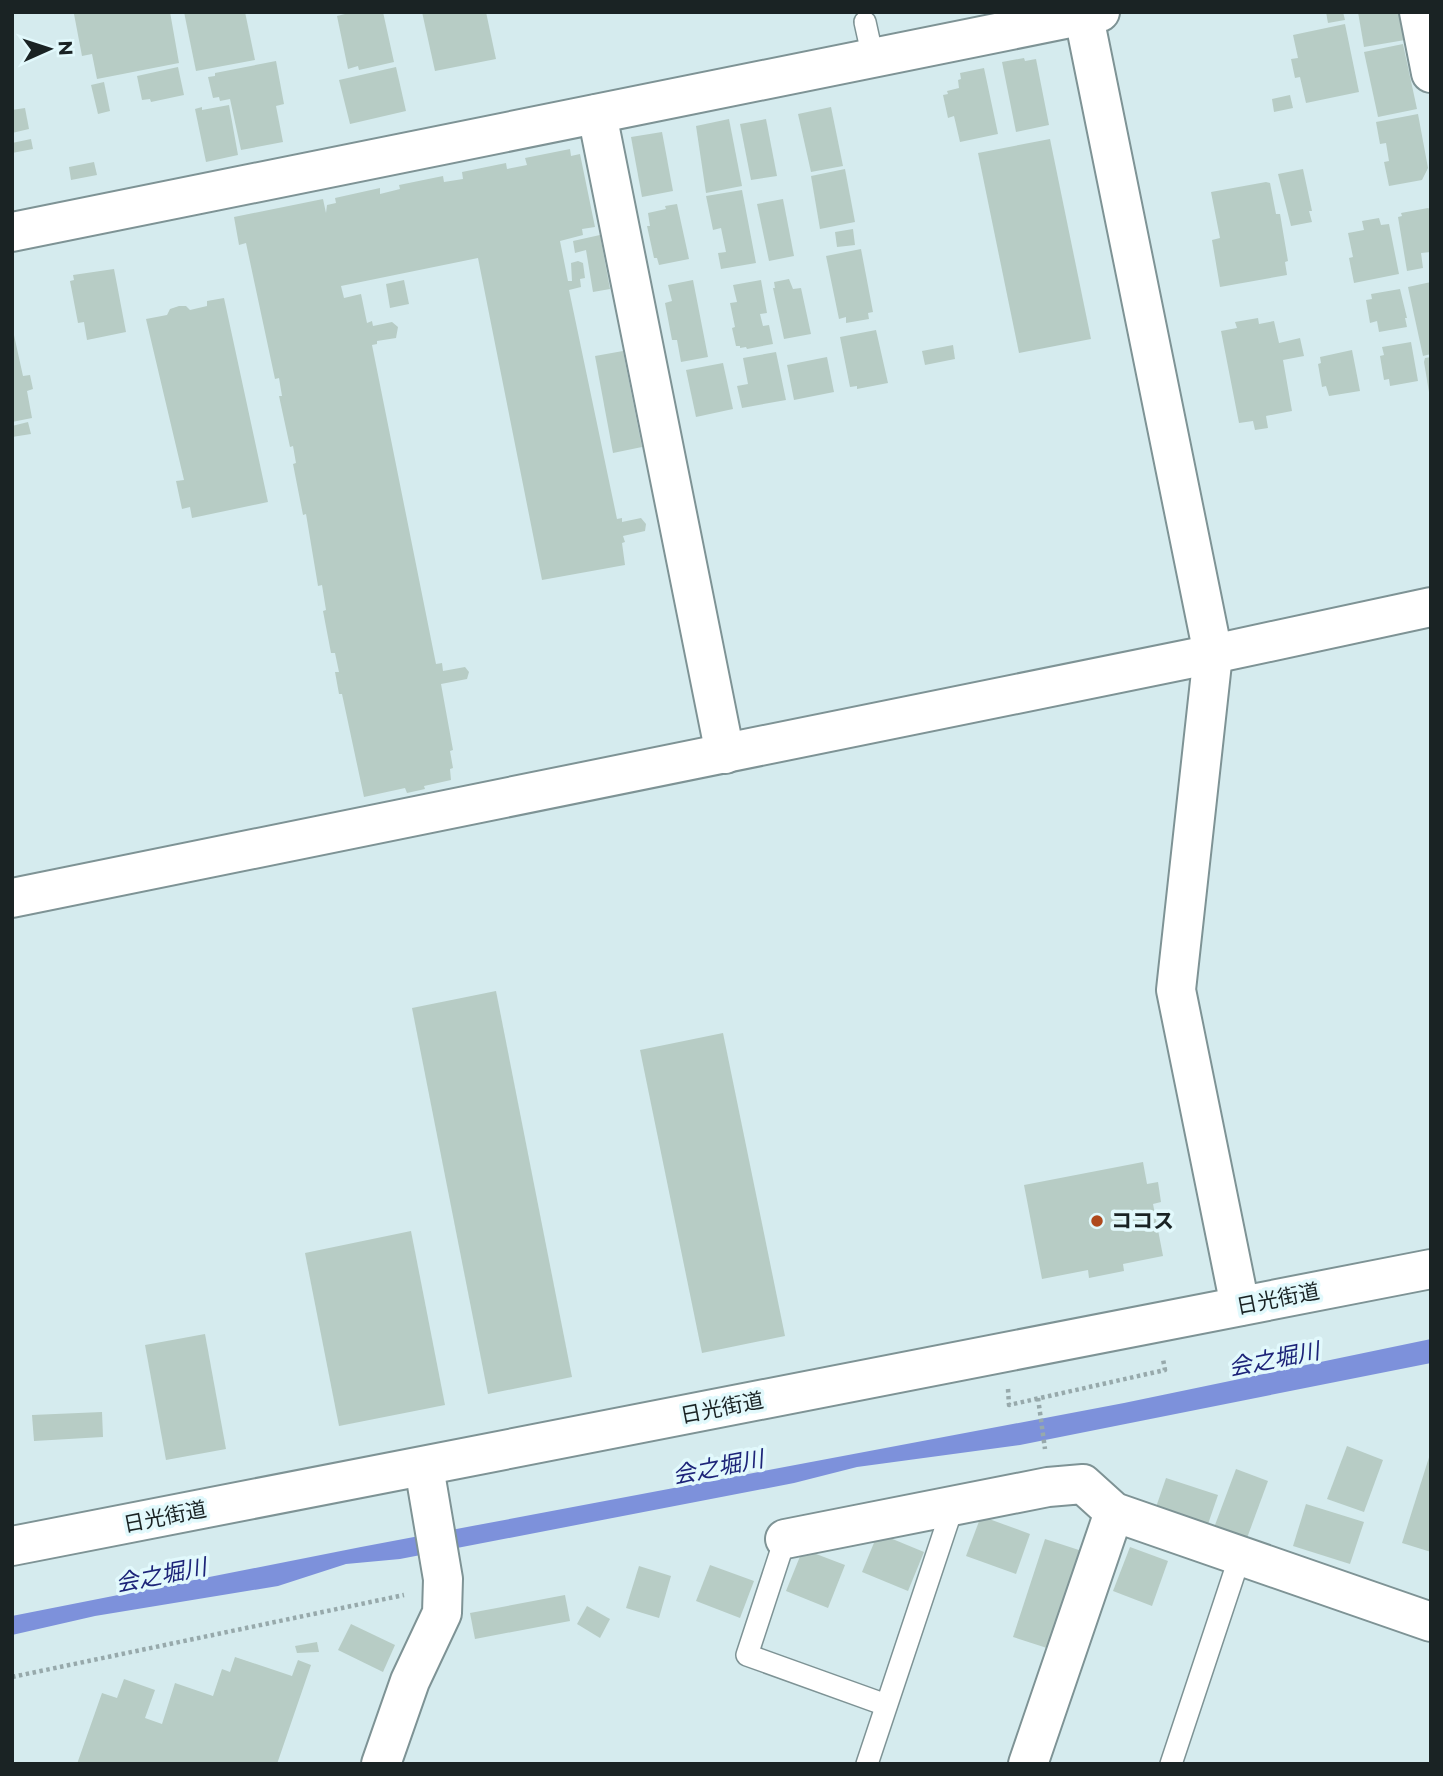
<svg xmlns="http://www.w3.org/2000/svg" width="1443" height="1776" font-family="Montserrat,'Noto Sans JP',sans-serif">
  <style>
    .water { fill: #7d91db }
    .building { fill: #b7ccc5 }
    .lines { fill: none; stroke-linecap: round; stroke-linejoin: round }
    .lane-casing { stroke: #7e9395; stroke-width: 24 }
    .street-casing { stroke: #7e9395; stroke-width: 42 }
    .secondary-casing { stroke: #7e9395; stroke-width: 42 }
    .highway-casing { stroke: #7e9395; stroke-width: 42 }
    .path { stroke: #97a9ab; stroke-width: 4.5; stroke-dasharray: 3.5 3.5; stroke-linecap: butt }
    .lane { stroke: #fff; stroke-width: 21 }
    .street { stroke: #fff; stroke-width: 38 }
    .secondary { stroke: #fff; stroke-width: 38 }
    .highway { stroke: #fff; stroke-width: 38 }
    .poi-dot { fill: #af491c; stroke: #e2f9fc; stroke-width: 2.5 }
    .labels { text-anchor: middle; stroke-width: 7; stroke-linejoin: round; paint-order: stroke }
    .poi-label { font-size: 21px; font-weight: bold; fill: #1a2324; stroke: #e2f9fc; text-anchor: start }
    .street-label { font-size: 21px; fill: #1a2324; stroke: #e2f9fc }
    .water-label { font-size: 23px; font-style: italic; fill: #1d2479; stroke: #e2f9fc }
  </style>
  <rect width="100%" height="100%" fill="#d5ebee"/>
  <path class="water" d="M1431 1339V1363L1020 1445 857 1467 794 1483 400 1559 346 1564 278 1586 95 1616 12 1635V1616L361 1547 1124 1403Z"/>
  <g class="building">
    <path d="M84 12H170L179 63 97 79 92 54 82 56 74 14Z"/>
    <path d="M184 12H245L255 60 196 71Z"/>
    <path d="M353 12H383L394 62 359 70 358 66 348 69 337 16Z"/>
    <path d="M422 12H486L496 59 435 71Z"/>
    <path d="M1326 12H1343L1345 20 1328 23Z"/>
    <path d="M1358 12H1400L1405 40 1364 47Z"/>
    <path d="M1345 24 1359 92 1306 103 1300 77 1295 78 1291 59 1298 58 1293 35Z"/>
    <path d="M1403 44 1417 109 1378 117 1364 52Z"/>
    <path d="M1024 58 1025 61 1036 59 1049 125 1016 132 1002 62Z"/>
    <path d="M276 61 284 104 276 106 283 142 241 150 230 99 220 101 219 97 213 98 208 77 215 76V73Z"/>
    <path d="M178 67 184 95 151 102 150 99 142 100 137 76Z"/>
    <path d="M396 67 406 111 350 124 339 80Z"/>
    <path d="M984 68 998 134 960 142 954 116 948 118 943 95 948 94 947 91 959 88 958 80 961 79 960 73Z"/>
    <path d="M104 82 110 111 98 114 91 85Z"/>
    <path d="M1290 95 1293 108 1274 112 1272 99Z"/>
    <path d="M229 105 238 155 206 162 195 109 202 107V110Z"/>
    <path d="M831 107 843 166 811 172 798 114Z"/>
    <path d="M25 108 29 129 12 133V110Z"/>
    <path d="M1418 114 1428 168 1422 180 1389 186 1384 162 1389 161 1386 143 1380 144 1376 122Z"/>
    <path d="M729 119 742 186 706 193 696 126Z"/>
    <path d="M766 119 777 176 751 180 740 124Z"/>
    <path d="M662 132 673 191 642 197 631 137Z"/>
    <path d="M31 139 33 149 12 153V143Z"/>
    <path d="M1050 139 1091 339 1019 353 978 153Z"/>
    <path d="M570 149 571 156 580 154 595 227 582 229 583 235 560 241 568 281H572L571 263 578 261 583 263 585 278 580 279 581 287 569 290 617 519 622 518V522L641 518 646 524 645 531 623 536 625 542 622 543 625 565 542 580 478 258 341 286 344 298 361 294 367 323 372 321 373 326 392 322 398 327 396 338 377 341V344L372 345 436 664 442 663 443 671 465 667 469 672 467 679 441 684 453 750 450 751 453 768 450 769 451 780 424 786 425 789 407 793 405 788 364 797 342 694H339L335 672H339L335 653H331L323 611 326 610 322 585 318 586 306 514 303 515 293 464 296 463 293 446 290 447 279 396H282L279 378 275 379 246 243 239 245 234 217 323 199 326 213 327 205 336 203 335 198 380 188V194L400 189 399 185 443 176 444 182 463 179 462 172 506 163 507 169 527 165 525 158Z"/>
    <path d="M94 162 97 175 71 180 69 167Z"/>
    <path d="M845 169 855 222 820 229 811 176Z"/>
    <path d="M1303 169 1312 211H1309L1312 222 1291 226 1278 174Z"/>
    <path d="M1266 182 1270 183 1276 214H1280L1288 261 1285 262 1287 275 1220 287 1212 240 1220 238 1211 192Z"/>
    <path d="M742 190 756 263 721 269 718 253 726 252 721 228 713 230 706 196Z"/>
    <path d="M783 199 794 256 769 261 757 204Z"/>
    <path d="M677 204 689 259 659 265 657 258H654L647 226H650L648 213 666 209 665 206Z"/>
    <path d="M1428 208 1431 210V252L1421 253 1423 268 1407 271 1398 217 1402 216 1401 213Z"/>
    <path d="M1379 218 1381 225 1389 224 1399 274 1354 283 1349 258 1353 257 1348 233 1364 230 1362 221Z"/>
    <path d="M853 229 855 245 837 247 835 232Z"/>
    <path d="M600 235 610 289 593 292 586 250 575 253 573 241Z"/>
    <path d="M861 249 873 312 868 313 869 319 846 323V317L839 319 826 256Z"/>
    <path d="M114 269 126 332 87 340 84 322 78 323 70 281 74 280 73 275Z"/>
    <path d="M789 279 793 289 801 288 811 334 784 339 773 288H775L774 282Z"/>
    <path d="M404 280 409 304 390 308 386 284Z"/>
    <path d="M693 280 708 357 681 362 677 340H672L665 303 672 301 668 285Z"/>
    <path d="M761 280 767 313 760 314 763 326 769 325 773 344 747 349 746 347 740 348V346H736L732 328 735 327 730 303 737 302 733 285Z"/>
    <path d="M1431 282V354L1423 356 1408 287Z"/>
    <path d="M1400 289 1407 318H1405L1407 327 1379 332 1377 321 1370 323 1366 300 1372 299 1371 294Z"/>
    <path d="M224 298 268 502 192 518 190 507 182 509 176 481 184 480 146 319 167 315 170 309 179 306H186L190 310 207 306V301Z"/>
    <path d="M1258 318 1259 324 1274 321 1279 343 1300 338 1304 356 1283 360 1292 411 1266 416 1268 428 1255 430 1253 421 1239 423 1221 331 1237 328 1235 322Z"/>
    <path d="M12 326 23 376 30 375 33 389 27 391 32 418 12 422Z"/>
    <path d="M876 330 888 383 857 389V386L850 387 840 337Z"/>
    <path d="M1411 342 1418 381 1390 386 1389 379 1384 380 1380 356 1384 355 1382 347Z"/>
    <path d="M953 345 955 359 925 365 922 351Z"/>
    <path d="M1352 350 1360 391 1329 396 1326 386 1322 387 1318 364 1321 363 1320 357Z"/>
    <path d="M623 351 642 447 613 453 595 356Z"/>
    <path d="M776 352 786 400 742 408 737 386 748 384 743 358Z"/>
    <path d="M827 357 834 392 794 400 787 365Z"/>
    <path d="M1431 357V392H1429L1424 362 1425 358Z"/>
    <path d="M723 363 733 409 696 417 686 370Z"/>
    <path d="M28 422 31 434 12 437V426Z"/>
    <path d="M496 991 572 1377 488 1394 412 1008Z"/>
    <path d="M723 1033 785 1336 702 1353 640 1050Z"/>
    <path d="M1143 1162 1147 1184 1158 1182 1161 1202 1153 1204 1163 1256 1123 1264 1124 1271 1089 1278 1088 1270 1042 1279 1024 1185Z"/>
    <path d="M411 1231 445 1405 339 1426 305 1253Z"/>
    <path d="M205 1334 226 1449 166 1460 145 1345Z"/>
    <path d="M102 1412 103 1437 34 1441 32 1415Z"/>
    <path d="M1347 1446 1383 1460 1364 1512 1327 1499Z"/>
    <path d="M1431 1451V1552L1402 1543Z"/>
    <path d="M1236 1469 1268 1481 1247 1538 1215 1525Z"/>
    <path d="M1166 1478 1218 1495 1207 1527 1155 1510Z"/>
    <path d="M1306 1504 1364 1522 1350 1564 1293 1546Z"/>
    <path d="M981 1516 1030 1534 1016 1574 966 1556Z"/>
    <path d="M878 1533 924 1552 908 1591 862 1572Z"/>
    <path d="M1045 1539 1082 1551 1050 1649 1013 1637Z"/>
    <path d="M1130 1547 1168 1561 1152 1606 1113 1591Z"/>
    <path d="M803 1549 845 1565 828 1608 786 1591Z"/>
    <path d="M710 1565 754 1581 740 1618 696 1601Z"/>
    <path d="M639 1566 671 1576 659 1618 626 1608Z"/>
    <path d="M565 1595 570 1621 475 1639 470 1613Z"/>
    <path d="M587 1606 610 1619 600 1638 577 1624Z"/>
    <path d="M351 1624 395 1645 383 1672 338 1650Z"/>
    <path d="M317 1642 319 1652 297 1653 295 1646Z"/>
    <path d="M235 1657 292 1676 298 1660 311 1665 277 1764H77L102 1693 117 1698 124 1679 155 1690 145 1718 162 1724 175 1683 213 1696 222 1669 230 1672Z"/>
  </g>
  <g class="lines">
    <defs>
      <g id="lane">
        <path d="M865 22 873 58"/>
        <path d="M785 1539 747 1655 886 1705"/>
        <path d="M867 1764 953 1506"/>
        <path d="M1171 1764 1240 1556"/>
      </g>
      <g id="street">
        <path d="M1419 12 1431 73"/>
        <path d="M597 114 725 754"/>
        <path d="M12 232 1100 12"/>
        <path d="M12 898 1213 654 1431 607"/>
        <path d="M785 1539 1048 1487 1083 1484 1114 1512 1431 1622"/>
        <path d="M381 1764 410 1681 442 1613 443 1579 424 1467"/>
        <path d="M1028 1764 1114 1512"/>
      </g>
      <path id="secondary" d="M1083 12 1213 654 1176 990 1240 1306"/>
      <path id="highway" d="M12 1546 1431 1269"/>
    </defs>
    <use href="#lane" class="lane-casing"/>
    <use href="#street" class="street-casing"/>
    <use href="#secondary" class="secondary-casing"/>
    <use href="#highway" class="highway-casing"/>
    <g class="path">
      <path d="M1008 1389 1009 1405 1165 1370 1163 1359"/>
      <path d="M1038 1398 1045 1449"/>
      <path d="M12 1677 404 1595"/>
    </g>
    <use href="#lane" class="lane"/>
    <use href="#street" class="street"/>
    <use href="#secondary" class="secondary"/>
    <use href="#highway" class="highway"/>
  </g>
  <circle class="poi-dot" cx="1097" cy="1221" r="7"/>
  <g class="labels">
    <g class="poi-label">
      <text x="1111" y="1228">ココス</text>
    </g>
    <g class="street-label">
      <text transform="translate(1278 1299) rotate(-11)" y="7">日光街道</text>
      <text transform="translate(722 1408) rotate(-11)" y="7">日光街道</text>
      <text transform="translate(165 1517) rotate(-11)" y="7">日光街道</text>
    </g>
    <g class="water-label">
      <text transform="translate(1274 1359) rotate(-11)" y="8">会之堀川</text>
      <text transform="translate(718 1467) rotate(-11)" y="8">会之堀川</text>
      <text transform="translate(161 1575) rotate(-11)" y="8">会之堀川</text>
    </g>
  </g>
  <rect width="1443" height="1776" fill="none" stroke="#1a2324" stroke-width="28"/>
  <g transform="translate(49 49) rotate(87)" stroke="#e2f9fc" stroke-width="5" paint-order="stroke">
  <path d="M0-5L12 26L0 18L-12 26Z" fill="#1a2324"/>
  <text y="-10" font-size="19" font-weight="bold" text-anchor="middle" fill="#1a2324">N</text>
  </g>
</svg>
